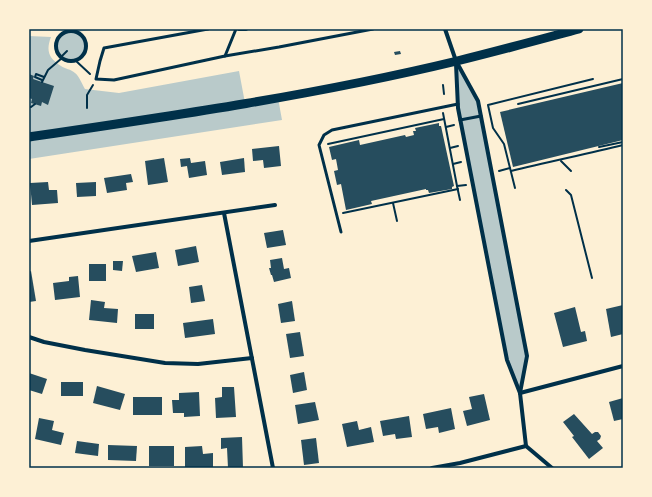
<svg xmlns="http://www.w3.org/2000/svg" width="652" height="497" font-family="'Zilla Slab',serif">
  <style>
    .green { fill: #b9caca }
    .building { fill: #264d5e }
    .lines { fill: none; stroke-linecap: round; stroke-linejoin: round }
    .path { stroke: #003049; stroke-width: 2 }
    .service { stroke: #003049; stroke-width: 3 }
    .minor { stroke: #003049; stroke-width: 4 }
    .primary { stroke: #003049; stroke-width: 9 }
    .neatline { fill: none; stroke: #003049; stroke-width: 1.5 }
  </style>
  <rect width="100%" height="100%" fill="#fdf0d5"/>
  <g class="green">
    <path d="M63 29H99L76 32C105 52 60 76 56 48 56 41 60 36 65 33Z"/>
    <path d="M29 36 51 37C46 50 48 58 61 66 65 69 71 69 75 73 79 76 82 84 85 89L119 93 239 71 245 103 278 98 282 120 29 159Z"/>
    <path d="M456 61 478 101 527 356 520 393 507 360 458 106Z"/>
  </g>
  <g class="building">
    <path d="M400 51 401 54 395 55 394 52Z"/>
    <path d="M29 74 34 76 33 79 54 86 48 105 42 102 41 106 31 103 32 99 29 98Z"/>
    <path d="M623 83V140L513 167 500 112Z"/>
    <path d="M439 123V126H441L454 186 452 187V189L429 193 428 190H426V189L371 201 372 204 346 210 341 184 337 185 334 171 338 170 336 159 332 160 329 147 359 140 360 145 405 135 406 137 414 135 413 131H416L415 128Z"/>
    <path d="M279 146 281 166 264 168 263 160 253 161 252 149Z"/>
    <path d="M164 158 168 182 148 185 145 161Z"/>
    <path d="M190 158 191 163 205 161 207 175 189 178 187 166 181 167 180 159Z"/>
    <path d="M244 158 245 172 222 175 220 162Z"/>
    <path d="M131 174 133 182 126 183 127 190 107 193 104 178Z"/>
    <path d="M48 182 49 190H57L58 203 32 205 30 183Z"/>
    <path d="M96 182V196L77 197 76 183Z"/>
    <path d="M283 230 286 245 267 248 264 233Z"/>
    <path d="M196 246 199 262 178 266 175 250Z"/>
    <path d="M156 252 159 268 136 272 132 256Z"/>
    <path d="M282 258 284 269 289 268 291 278 274 282 272 275H271L269 268H271L270 260Z"/>
    <path d="M113 261H123L122 271 113 270Z"/>
    <rect x="89" y="264" width="17" height="17"/>
    <path d="M31 271 36 301 29 302V272Z"/>
    <path d="M78 276 80 297 55 300 53 283 69 281V277Z"/>
    <path d="M202 285 205 301 191 303 189 287Z"/>
    <path d="M91 300 105 302 104 308 118 309 117 323 89 320Z"/>
    <path d="M292 301 295 321 281 323 278 304Z"/>
    <path d="M623 305V334L611 337 606 309Z"/>
    <path d="M575 307 581 332 585 331 587 341 563 347 554 313Z"/>
    <rect x="135" y="314" width="19" height="15"/>
    <path d="M213 319 215 334 185 338 183 323Z"/>
    <path d="M300 332 304 356 290 358 286 334Z"/>
    <path d="M304 372 307 390 293 393 290 375Z"/>
    <path d="M29 373 47 379 42 394 29 390Z"/>
    <rect x="61" y="382" width="22" height="14"/>
    <path d="M97 386 125 394 120 410 93 403Z"/>
    <path d="M222 387H234L236 417 216 418 215 398 222 397Z"/>
    <path d="M199 392 200 416 184 417V413H173L172 400H179V393Z"/>
    <path d="M484 394 490 420 467 426 463 411 472 409 469 397Z"/>
    <rect x="133" y="397" width="29" height="18"/>
    <path d="M623 398V419L614 421 609 402Z"/>
    <path d="M315 402 319 420 298 424 295 405Z"/>
    <path d="M451 408 455 429 439 433 438 427 426 429 423 414Z"/>
    <path d="M574 414 592 434 595 432H598L601 436 600 439 597 441 603 448 589 459 572 437 574 436 563 422Z"/>
    <path d="M409 416 412 437 396 439 395 434 383 436 380 421Z"/>
    <path d="M39 418 54 421 52 430 64 433 61 445 35 439Z"/>
    <path d="M357 421 359 430 371 427 374 442 347 447 342 424Z"/>
    <path d="M242 437 243 468H228L227 448 221 449V438Z"/>
    <path d="M316 438 319 463 304 465 301 440Z"/>
    <path d="M77 441 99 444 98 456 75 453Z"/>
    <path d="M108 445 137 446 136 461 108 460Z"/>
    <rect x="149" y="446" width="25" height="20"/>
    <path d="M202 446 203 454 213 453V467L185 468V447Z"/>
  </g>
  <g class="lines">
    <g class="path">
      <path d="M61 57 67 51"/>
      <path d="M75 60 90 74"/>
      <path d="M42 80 35 77 36 74 44 77"/>
      <path d="M42 82 48 70 62 58"/>
      <path d="M443 85 444 94"/>
      <path d="M518 104 623 79"/>
      <path d="M29 107H31L35 104"/>
      <path d="M87 108V95L93 85"/>
      <path d="M443 113 457 186"/>
      <path d="M446 127 454 125"/>
      <path d="M328 144 444 119"/>
      <path d="M599 147 623 142"/>
      <path d="M450 148 458 146"/>
      <path d="M561 161 571 171"/>
      <path d="M453 164 461 162"/>
      <path d="M499 171 510 168"/>
      <path d="M511 171C548 162 586 154 623 145"/>
      <path d="M515 188 504 144 493 128 488 105 593 79"/>
      <path d="M566 190 571 195 592 278"/>
      <path d="M460 200 457 186 466 185"/>
      <path d="M393 203 397 221"/>
      <path d="M343 213 458 189"/>
    </g>
    <g class="service">
      <path d="M208 29 104 48 100 61 96 79 114 80 225 56 236 29"/>
      <path d="M225 56 279 47 373 29"/>
      <path d="M460 120 481 116"/>
      <path d="M341 232 319 145 324 135 332 130 458 104"/>
    </g>
    <g class="minor">
      <path d="M239 29H246"/>
      <path d="M445 29 456 61 478 101 527 356 520 393 526 446"/>
      <circle cx="71" cy="46" r="15"/>
      <path d="M456 64 458 108 507 360 520 393"/>
      <path d="M224 213 273 468"/>
      <path d="M29 241 275 205"/>
      <path d="M29 337 44 342 85 350 165 363 198 364 252 358"/>
      <path d="M520 393 623 366"/>
      <path d="M432 468 460 463 526 446 552 468"/>
    </g>
    <path class="primary" d="M29 137C172 116 316 95 457 61 498 51 538 40 579 29"/>
  </g>
  <rect width="652" height="497" fill="none" stroke="#fdf0d5" stroke-width="60"/>
  <rect x="30" y="30" width="592" height="437" class="neatline"/>
</svg>
